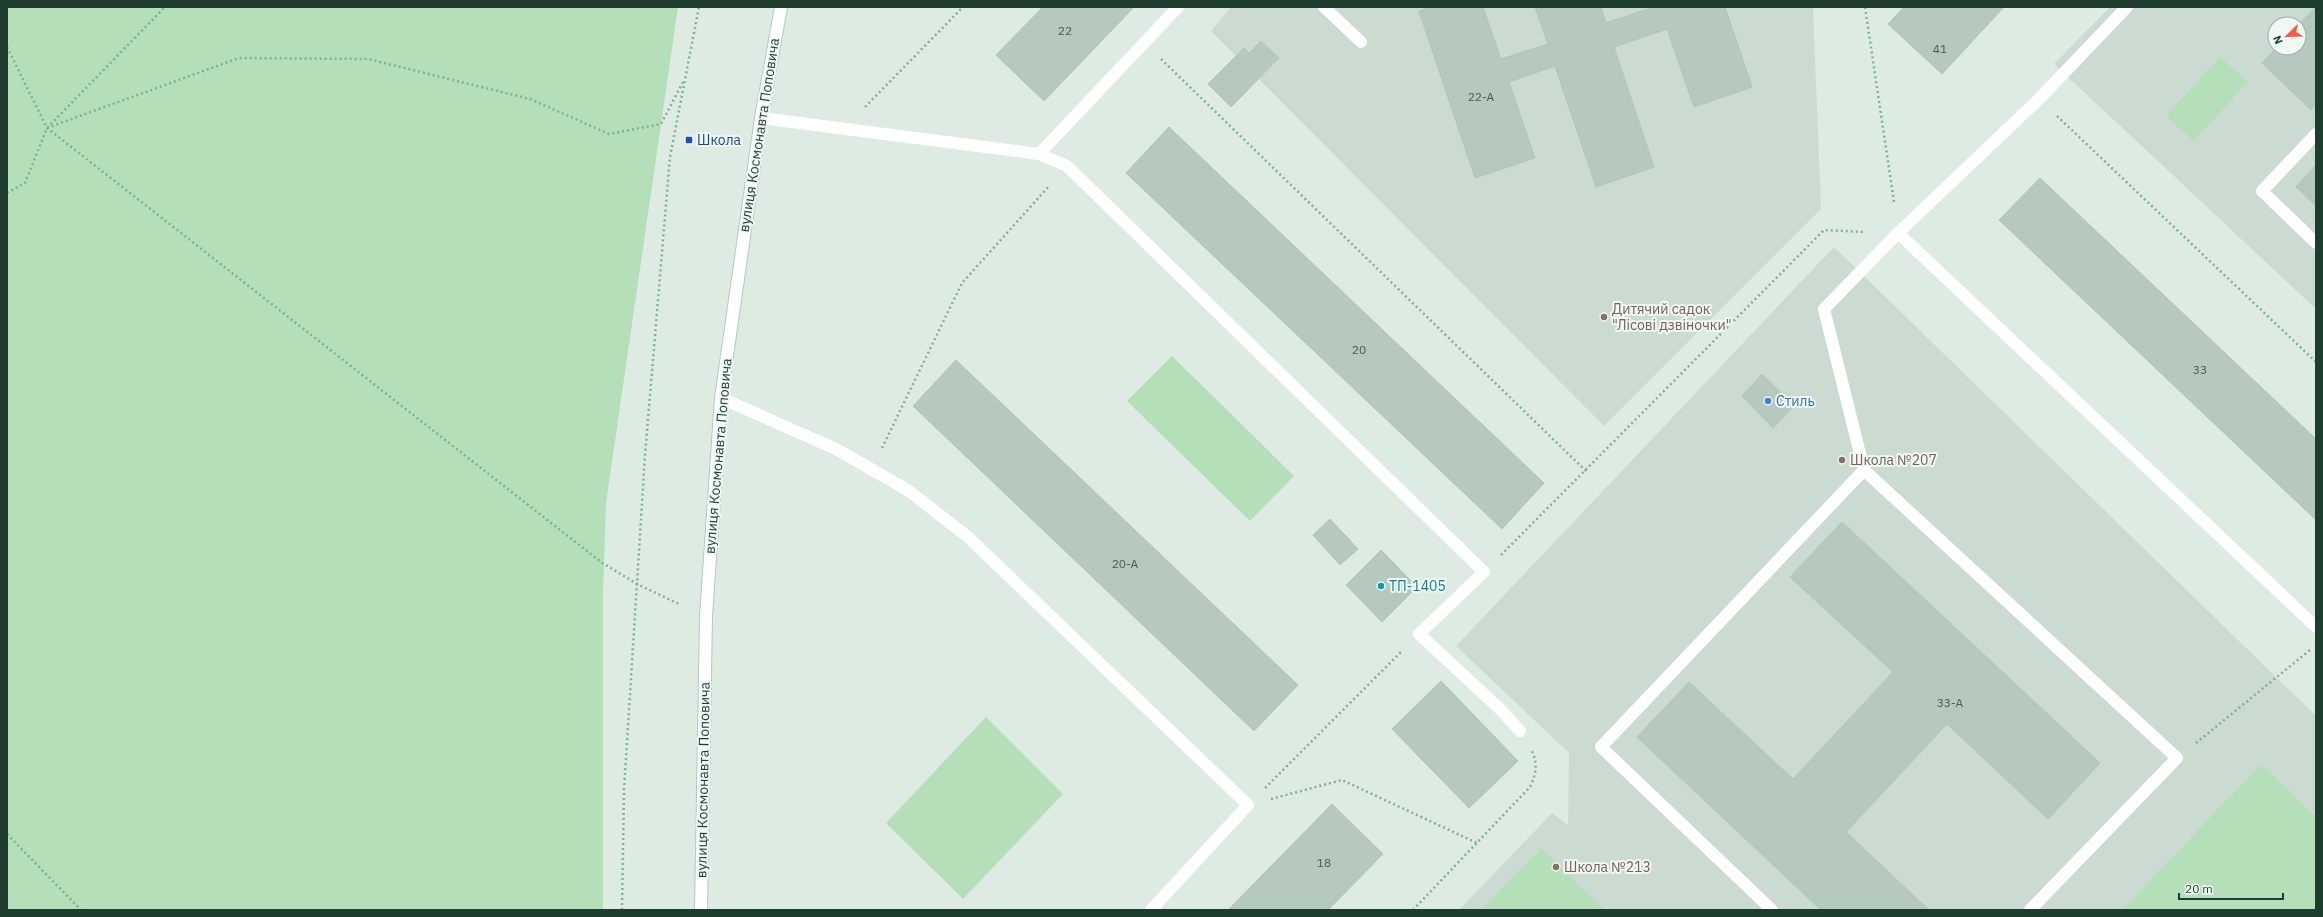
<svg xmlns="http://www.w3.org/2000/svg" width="2323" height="917" font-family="'IBM Plex Sans',sans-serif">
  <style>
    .built { fill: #ccdbd2; fill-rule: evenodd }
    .green { fill: #b4dfb8 }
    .building { fill: #b6c9be; stroke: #b0c5b9 }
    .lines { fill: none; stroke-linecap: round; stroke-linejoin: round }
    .secondary-casing { stroke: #b0ccbd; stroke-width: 14 }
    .path { stroke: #7bb298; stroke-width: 2.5; stroke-dasharray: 2 3; stroke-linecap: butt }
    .lane { stroke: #fff; stroke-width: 12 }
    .secondary { stroke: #fff; stroke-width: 12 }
    .transit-dot { fill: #1a4fb4; stroke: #eff8f2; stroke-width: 1.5 }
    .education-dot { fill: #8d6e63; stroke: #eff8f2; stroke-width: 1.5 }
    .shop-dot { fill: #3f7fe0; stroke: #eff8f2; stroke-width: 1.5 }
    .culture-dot { fill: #0f9aa8; stroke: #eff8f2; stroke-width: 1.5 }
    .labels { text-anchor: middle; stroke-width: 4; stroke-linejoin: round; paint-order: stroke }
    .number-label { font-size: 12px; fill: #446053 }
    .street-label { font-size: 14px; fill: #1e3d2f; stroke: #eff8f2 }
    .transit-label { font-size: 14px; fill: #164399; stroke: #eff8f2; text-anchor: start }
    .education-label { font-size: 14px; fill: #785e54; stroke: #eff8f2; text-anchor: start }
    .shop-label { font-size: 14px; fill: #366cbe; stroke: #eff8f2; text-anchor: start }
    .culture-label { font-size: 14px; fill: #0d838f; stroke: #eff8f2; text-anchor: start }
  </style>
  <rect width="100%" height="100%" fill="#deebe3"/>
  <g class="built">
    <path d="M1231 7H1813L1821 209 1604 426 1211 31Z"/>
    <path d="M2110 7H2316V309L2054 64ZM2275 24H2299V48H2275Z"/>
    <path d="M1834 247 2316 716V910H1459L1552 813 1568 825 1569 753 1456 646Z"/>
  </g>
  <g class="green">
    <path d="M7 7H678L606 503 603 594V910H7Z"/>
    <path d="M2220 57 2248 82 2194 141 2166 116Z"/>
    <path d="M1172 356 1294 476 1250 521 1127 401Z"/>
    <path d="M986 717 1063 794 963 899 886 823Z"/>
    <path d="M2261 764 2316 817V910H2122Z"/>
    <path d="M1541 848 1605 910H1481Z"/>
  </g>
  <g class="building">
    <path d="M1043 7H1134L1044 101 996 55Z"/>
    <path d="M1432 7H1483L1501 59 1548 44 1535 7H1601L1606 23 1654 7H1725L1752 87 1694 107 1667 29 1614 47 1654 167 1596 187 1555 66 1509 82 1535 158 1475 178 1419 11Z"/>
    <path d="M1904 7H2004L1942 74 1888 24Z"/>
    <path d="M2316 7V105L2311 110 2262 63 2276 48H2299V24Z"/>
    <path d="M1261 41 1279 58 1231 107 1208 84 1244 48 1249 53Z"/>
    <path d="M1169 127 1544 483 1502 529 1126 173Z"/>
    <path d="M2316 165V206L2296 187Z"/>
    <path d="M2040 178 2316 439V520L1999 220Z"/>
    <path d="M956 360 1298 685 1254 731 913 406Z"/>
    <path d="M1762 374 1794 406 1773 428 1742 396Z"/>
    <path d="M1330 519 1358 549 1340 565 1313 535Z"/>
    <path d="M1842 522 2100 763 2048 819 1947 724 1846 832 1929 910H1821L1637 737 1689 682 1793 779 1893 672 1790 577Z"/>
    <path d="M1381 550 1417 587 1382 622 1346 585Z"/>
    <path d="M1441 681 1518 761 1469 808 1392 729Z"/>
    <path d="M1332 804 1383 854 1328 910H1228Z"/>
  </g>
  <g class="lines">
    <defs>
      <path id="secondary" d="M701 910 706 616 721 398 761 118 781 7"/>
    </defs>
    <use href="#secondary" class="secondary-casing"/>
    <g class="path">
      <path d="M1865 7 1894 202"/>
      <path d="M7 47 47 128 601 562 637 584 681 605"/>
      <path d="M1161 59 1586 471"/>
      <path d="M865 107 963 7"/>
      <path d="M2057 116 2316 362"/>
      <path d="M47 128 239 58 368 59 530 99 609 134 661 124 684 80"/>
      <path d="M7 193 25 183 47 128 165 7"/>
      <path d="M882 448 962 283 1050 185"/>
      <path d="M1501 555 1824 230 1865 232"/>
      <path d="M2196 743 2310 650"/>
      <path d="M1265 788 1401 652"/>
      <path d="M1271 799 1342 780 1477 843"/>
      <path d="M7 834 81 910"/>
      <path d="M622 910 624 790 645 455 670 157 699 7"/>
      <path d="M1413 910 1530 787C1536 775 1538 764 1532 751"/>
    </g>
    <g class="lane">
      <path d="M1324 7 1361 42"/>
      <path d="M761 118 1039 154 1067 166 1484 572 1419 634 1501 710 1520 731"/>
      <path d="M2316 134 2262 191 2316 243"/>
      <path d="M1039 154 1178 7"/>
      <path d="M1898 233 2316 627"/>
      <path d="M721 398 838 450 909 491 968 537 1248 805 1151 910"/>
      <path d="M1772 910 1601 747 1864 470"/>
      <path d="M2030 910 2177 758 1864 470 1824 309 1898 233 2039 99 2127 7"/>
    </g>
    <use href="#secondary" class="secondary"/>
  </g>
  <rect class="transit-dot" x="685" y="136" width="8" height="8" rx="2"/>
  <g class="education-dot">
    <circle cx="1604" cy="317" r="4"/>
    <circle cx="1842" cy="460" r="4"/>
    <circle cx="1556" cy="867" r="4"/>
  </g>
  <circle class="shop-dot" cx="1768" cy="401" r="4"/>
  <circle class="culture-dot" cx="1381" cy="586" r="4"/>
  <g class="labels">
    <g class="number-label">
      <text x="1065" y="35">22</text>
      <text x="1940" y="53">41</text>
      <text x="1481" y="101">22-А</text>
      <text x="1359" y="354">20</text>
      <text x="2200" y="374">33</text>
      <text x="1125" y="568">20-А</text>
      <text x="1950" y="707">33-А</text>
      <text x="1324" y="867">18</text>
    </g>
    <g class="street-label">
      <text transform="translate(759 135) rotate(-81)" y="5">вулиця Космонавта Поповича</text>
      <text transform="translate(718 456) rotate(-85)" y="5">вулиця Космонавта Поповича</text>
      <text transform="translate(703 780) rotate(-89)" y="5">вулиця Космонавта Поповича</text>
    </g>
    <g class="transit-label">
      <text x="697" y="145">Школа</text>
    </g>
    <g class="education-label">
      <text x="1612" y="314">Дитячий садок<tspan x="1612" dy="16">"Лісові дзвіночки"</tspan></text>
      <text x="1850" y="465">Школа №207</text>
      <text x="1564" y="872">Школа №213</text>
    </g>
    <g class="shop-label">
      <text x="1776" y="406">Стиль</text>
    </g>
    <g class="culture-label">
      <text x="1389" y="591">ТП-1405</text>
    </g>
  </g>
  <rect width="2323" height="917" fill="none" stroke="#1e3d2f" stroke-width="16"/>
  <g transform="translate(2287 36) rotate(247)"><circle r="19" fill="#eff8f2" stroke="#9bada4"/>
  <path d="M0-3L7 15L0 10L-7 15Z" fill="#ff5648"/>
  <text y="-6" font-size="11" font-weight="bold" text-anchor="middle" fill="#1e3d2f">N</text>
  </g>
  <path d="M2179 893v6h104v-6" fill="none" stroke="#1e3d2f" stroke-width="2"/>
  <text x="2185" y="893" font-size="12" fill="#1e3d2f" stroke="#eff8f2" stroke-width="3" paint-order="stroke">20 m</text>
</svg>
